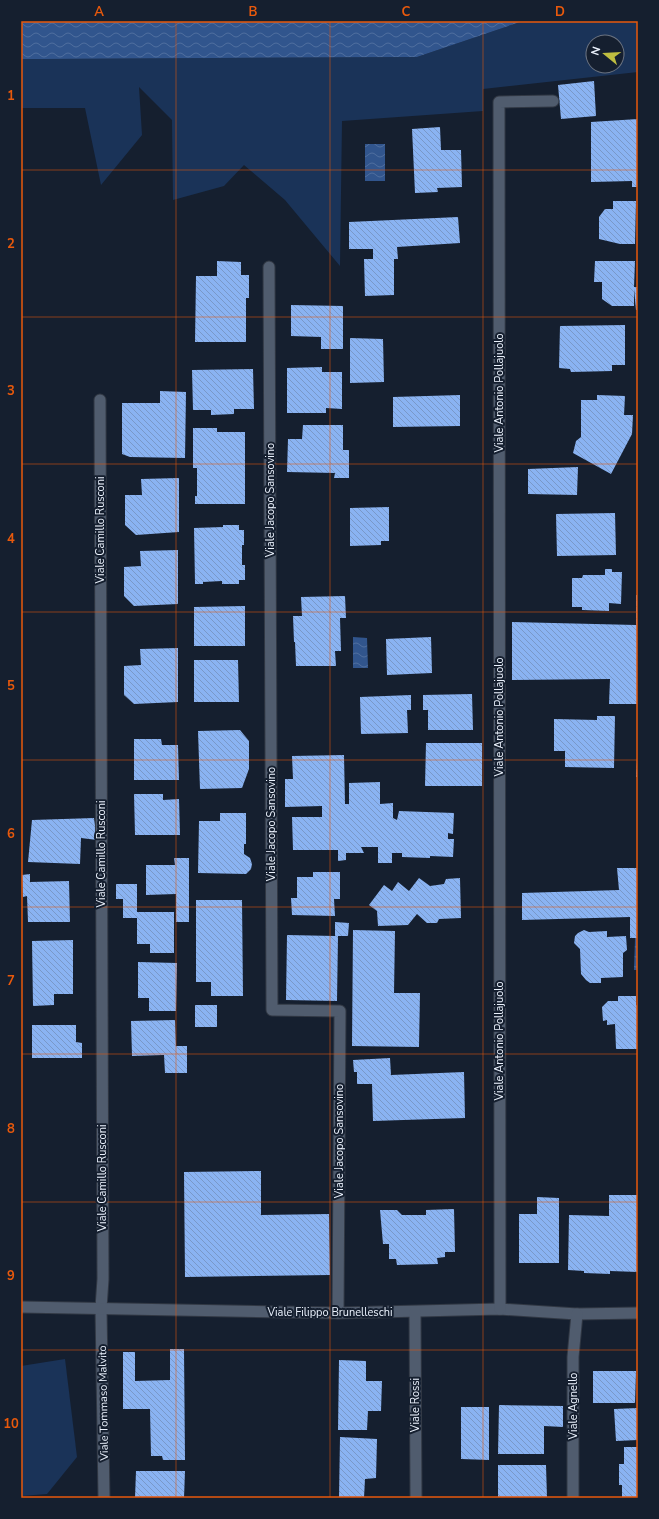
<svg xmlns="http://www.w3.org/2000/svg" width="659" height="1519" font-family="'Nunito Sans',sans-serif">
  <style>
    .grass { fill: #1a3358; fill-rule: evenodd }
    .water { fill: url(#water-waves) }
    .building { fill: url(#building-back-hatch) }
    .lines { fill: none; stroke-linecap: round; stroke-linejoin: round }
    .minor-casing { stroke: #313844; stroke-width: 13 }
    .minor { stroke: #505c6e; stroke-width: 11 }
    .grid { fill: none; stroke: #e8590c; stroke-width: 1; stroke-opacity: 0.55 }
    .labels { text-anchor: middle; stroke-width: 4; stroke-linejoin: round; paint-order: stroke }
    .street-label { font-size: 11px; fill: #ebf2fd; stroke: #151f2f }
    .neatline { fill: none; stroke: #e8590c; stroke-width: 1.5 }
    .grid-label { font-size: 13px; text-anchor: middle; font-weight: bold; fill: #e8590c }
  </style>
  <defs>
    <pattern id="water-waves" width="16" height="10" patternUnits="userSpaceOnUse"><rect width="16" height="10" fill="#31558d"/><path d="M0 5q4-4 8 0t8 0" fill="none" stroke="#4f6e9e"/></pattern>
    <pattern id="building-back-hatch" width="6" height="6" patternUnits="userSpaceOnUse"><rect width="6" height="6" fill="#8ab3f2"/><path d="M-1 5l2 2M0 0l6 6M5-1l2 2" fill="none" stroke="#7998c8"/></pattern>
  </defs>
  <rect width="100%" height="100%" fill="#151f2f"/>
  <g class="grass">
    <path d="M523 21H638V72L483 89V111L342 121 340 266 285 200 244 165 224 186 173 200 172 120 139 87 142 135 101 185 85 108H21V59L417 57ZM593 42H617V66H593Z"/>
    <path d="M65 1359 77 1457 47 1494 21 1496V1366Z"/>
  </g>
  <g class="water">
    <path d="M21 21H523L417 57 40 59H21Z"/>
    <rect x="365" y="144" width="20" height="37"/>
    <path d="M353 637 367 638 368 668H353Z"/>
    <path d="M635 938H638V970H634Z"/>
  </g>
  <g class="building">
    <path d="M594 81 596 116 561 119 558 85Z"/>
    <path d="M638 119V187H632V181L591 182V122Z"/>
    <path d="M440 127 441 150H461L462 187 437 188 438 192 415 193 412 129Z"/>
    <path d="M613 201H636L635 244H620L599 239V217L605 209H613Z"/>
    <path d="M458 217 460 243 397 247 398 259H394V295L365 296 364 259H373V249H349V222Z"/>
    <path d="M217 261 241 262V275H249V298H246V342H195L196 276H217Z"/>
    <path d="M595 261H635L634 287H638V310H636L634 289V306H612L602 299V282H594Z"/>
    <path d="M291 305 343 306V349H321V337L291 336Z"/>
    <path d="M625 325V365H612V371L571 372 570 369 559 368 560 326Z"/>
    <path d="M350 338 383 339 384 382 350 383Z"/>
    <path d="M322 367V372H342V409L326 408V413H287V368Z"/>
    <path d="M253 369 254 409H234V414L211 415V410H193L192 370Z"/>
    <path d="M160 391 186 392 185 458 130 457 122 454V403H160Z"/>
    <path d="M460 395V426L393 427V397Z"/>
    <path d="M597 395 625 396 624 415H633L632 434 611 474 573 453 576 441 581 437V400H597Z"/>
    <path d="M303 425H343V450H349V478H334L335 473 287 472 288 439H302Z"/>
    <path d="M193 428H217V432H245V504H195V496H197V468H193Z"/>
    <path d="M578 467 577 495 528 494V469Z"/>
    <path d="M179 478V532L136 535 125 525V495H142L141 479Z"/>
    <path d="M389 507V541H381V545L350 546V508Z"/>
    <path d="M615 513 616 555 557 556 556 514Z"/>
    <path d="M223 525H239V530H244V545H242V565H245V580H239V584H222V581L203 582V584H195L194 528 223 527Z"/>
    <path d="M178 550V604L134 606 124 596V567L141 566 140 551Z"/>
    <path d="M605 569H612V572H622L621 604 609 603V611L582 610V607H572V578H582L583 575H605Z"/>
    <path d="M636 595H638V704H609L610 679 512 680V622L636 625Z"/>
    <path d="M345 596 346 618H340L341 651H335L336 666H296L295 642H294L293 616H302L301 597Z"/>
    <path d="M245 606V646H194V607Z"/>
    <path d="M431 637 432 673 387 675 386 639Z"/>
    <path d="M178 648V702L134 704 124 695V666L141 665 140 649Z"/>
    <path d="M194 660H238L239 702H194Z"/>
    <path d="M472 694 473 730H428V710H423V695Z"/>
    <path d="M411 695V710H407L408 733 361 734 360 697Z"/>
    <path d="M597 716H615L614 768 565 767V751H554V719L597 720Z"/>
    <path d="M240 730 249 741V769L242 788 200 789 198 731Z"/>
    <path d="M134 739H161L162 745H178L179 780H134Z"/>
    <path d="M426 743H482V786H425Z"/>
    <path d="M344 755 345 804H349V783L380 782V804L393 803V818L397 820 399 811 454 813 453 834 448 833V839H454L453 857 430 856V858L402 857V853H392V863H378V847H361L364 853H346V860L338 861V850H293L292 817H322V806L285 807V779H293L292 756Z"/>
    <path d="M637 758H638V777H636Z"/>
    <path d="M134 794H163V800L179 799 180 835H135Z"/>
    <path d="M220 813H246V844H244V854L250 858 252 864 251 869 246 874 198 873 199 821H220Z"/>
    <path d="M94 818 97 840 81 838 80 864 28 862 32 820Z"/>
    <path d="M174 858H189V922H176V894L146 895V865H175Z"/>
    <path d="M617 868H638V938H630V917L522 920V893L619 890Z"/>
    <path d="M313 872H340V899H334L335 916 292 915 291 898H297V877H313Z"/>
    <path d="M30 874V882L69 881 70 922H28L27 896 23 897 22 875Z"/>
    <path d="M419 878 430 886 444 884 446 879 460 878 461 918 439 919 437 923H427L417 914 408 925 378 926 377 911 369 905 384 885 392 891 398 882 409 891Z"/>
    <path d="M116 884H137V912H174V953H150V944H137V918H123V899H116Z"/>
    <path d="M196 900H242L243 996H211V982H196Z"/>
    <path d="M335 922 349 923 348 936H338L337 1001 286 1000 287 935 335 936Z"/>
    <path d="M353 930 395 931 394 993H420L419 1047 352 1046Z"/>
    <path d="M584 930 589 932 607 931V937L626 936 627 950 623 953V977L601 978V983H590L586 980 581 974 580 949 574 943 575 936 578 933Z"/>
    <path d="M73 940V994H54V1005L33 1006 32 941Z"/>
    <path d="M138 962 177 963 176 1011H149V998H138Z"/>
    <path d="M618 996H636V1005L638 1006V1049H616L615 1024 607 1025V1020L603 1021 602 1007 608 1001H618Z"/>
    <rect x="195" y="1005" width="22" height="22"/>
    <path d="M175 1020 176 1046H187V1073H165L164 1055 132 1056 131 1021Z"/>
    <path d="M32 1025H76V1042L82 1043V1058H32Z"/>
    <path d="M390 1058 391 1075 464 1072 465 1118 373 1121 372 1084H357V1072H354L353 1060Z"/>
    <path d="M261 1171V1215L329 1214 330 1275 185 1277 184 1172Z"/>
    <path d="M609 1195H638V1272L610 1271V1274L584 1273V1271L568 1270 569 1215 609 1216Z"/>
    <path d="M537 1197 559 1198V1263H519V1214H537Z"/>
    <path d="M454 1209 455 1252H445V1257L437 1258 438 1264 397 1265 396 1259H389V1244H383L380 1210H397L402 1215H426V1210Z"/>
    <path d="M170 1349H184L185 1460H163L162 1456H151L150 1409H123V1352H135V1381L170 1380Z"/>
    <path d="M339 1360 366 1361V1381H382L381 1411H368L367 1430H338Z"/>
    <path d="M593 1371H636L635 1403H593Z"/>
    <path d="M499 1405 563 1406V1427L544 1426V1454H498Z"/>
    <path d="M461 1407H489V1460L461 1459Z"/>
    <path d="M638 1408V1440L616 1441 614 1409Z"/>
    <path d="M340 1437 377 1439 376 1478 365 1479 364 1498H339Z"/>
    <path d="M624 1447H638V1498H622V1485H619V1464H624Z"/>
    <path d="M498 1465H546L547 1498H498Z"/>
    <path d="M136 1471H185L184 1498H135Z"/>
  </g>
  <g class="lines">
    <defs>
      <g id="minor">
        <path d="M269 267 272 1010 340 1011 338 1313"/>
        <path d="M100 400 103 1279 101 1308 104 1498"/>
        <path d="M21 1307 338 1313 500 1309 577 1314 638 1313"/>
        <path d="M500 1309 499 102 553 101"/>
        <path d="M415 1312 416 1498"/>
        <path d="M573 1498V1357L577 1314"/>
      </g>
    </defs>
    <use href="#minor" class="minor-casing"/>
    <use href="#minor" class="minor"/>
  </g>
  <path class="grid" d="M176 21V1498M330 21V1498M483 21V1498M21 170H638M21 317H638M21 464H638M21 612H638M21 760H638M21 907H638M21 1054H638M21 1202H638M21 1350H638"/>
  <g class="labels">
    <g class="street-label">
      <text transform="translate(499 393) rotate(-90)" y="4">Viale Antonio Pollajuolo</text>
      <text transform="translate(270 500) rotate(-90)" y="4">Viale Jacopo Sansovino</text>
      <text transform="translate(100 530) rotate(-90)" y="4">Viale Camillo Rusconi</text>
      <text transform="translate(499 717) rotate(-90)" y="4">Viale Antonio Pollajuolo</text>
      <text transform="translate(271 824) rotate(-90)" y="4">Viale Jacopo Sansovino</text>
      <text transform="translate(101 854) rotate(-90)" y="4">Viale Camillo Rusconi</text>
      <text transform="translate(499 1041) rotate(-90)" y="4">Viale Antonio Pollajuolo</text>
      <text transform="translate(339 1141) rotate(-90)" y="4">Viale Jacopo Sansovino</text>
      <text transform="translate(102 1178) rotate(-90)" y="4">Viale Camillo Rusconi</text>
      <text x="330" y="1316">Viale Filippo Brunelleschi</text>
      <text transform="translate(103 1403) rotate(-91)" y="4">Viale Tommaso Malvito</text>
      <text transform="translate(415 1405) rotate(-90)" y="4">Viale Rossi</text>
      <text transform="translate(573 1406) rotate(-90)" y="4">Viale Agnello</text>
    </g>
  </g>
  <rect width="659" height="1519" fill="none" stroke="#151f2f" stroke-width="44"/>
  <g transform="translate(605 54) rotate(288)"><circle r="19" fill="#151f2f" stroke="#6b7381"/>
  <path d="M0-3L7 15L0 10L-7 15Z" fill="#bfbe41"/>
  <text y="-6" font-size="11" font-weight="bold" text-anchor="middle" fill="#ebf2fd">N</text>
  </g>
  <rect x="22" y="22" width="615" height="1475" class="neatline"/>
  <g class="grid-label">
    <text x="99" y="16">A</text>
    <text x="253" y="16">B</text>
    <text x="406" y="16">C</text>
    <text x="560" y="16">D</text>
    <text x="11" y="100">1</text>
    <text x="11" y="248">2</text>
    <text x="11" y="395">3</text>
    <text x="11" y="543">4</text>
    <text x="11" y="690">5</text>
    <text x="11" y="838">6</text>
    <text x="11" y="985">7</text>
    <text x="11" y="1133">8</text>
    <text x="11" y="1280">9</text>
    <text x="11" y="1428">10</text>
  </g>
</svg>
